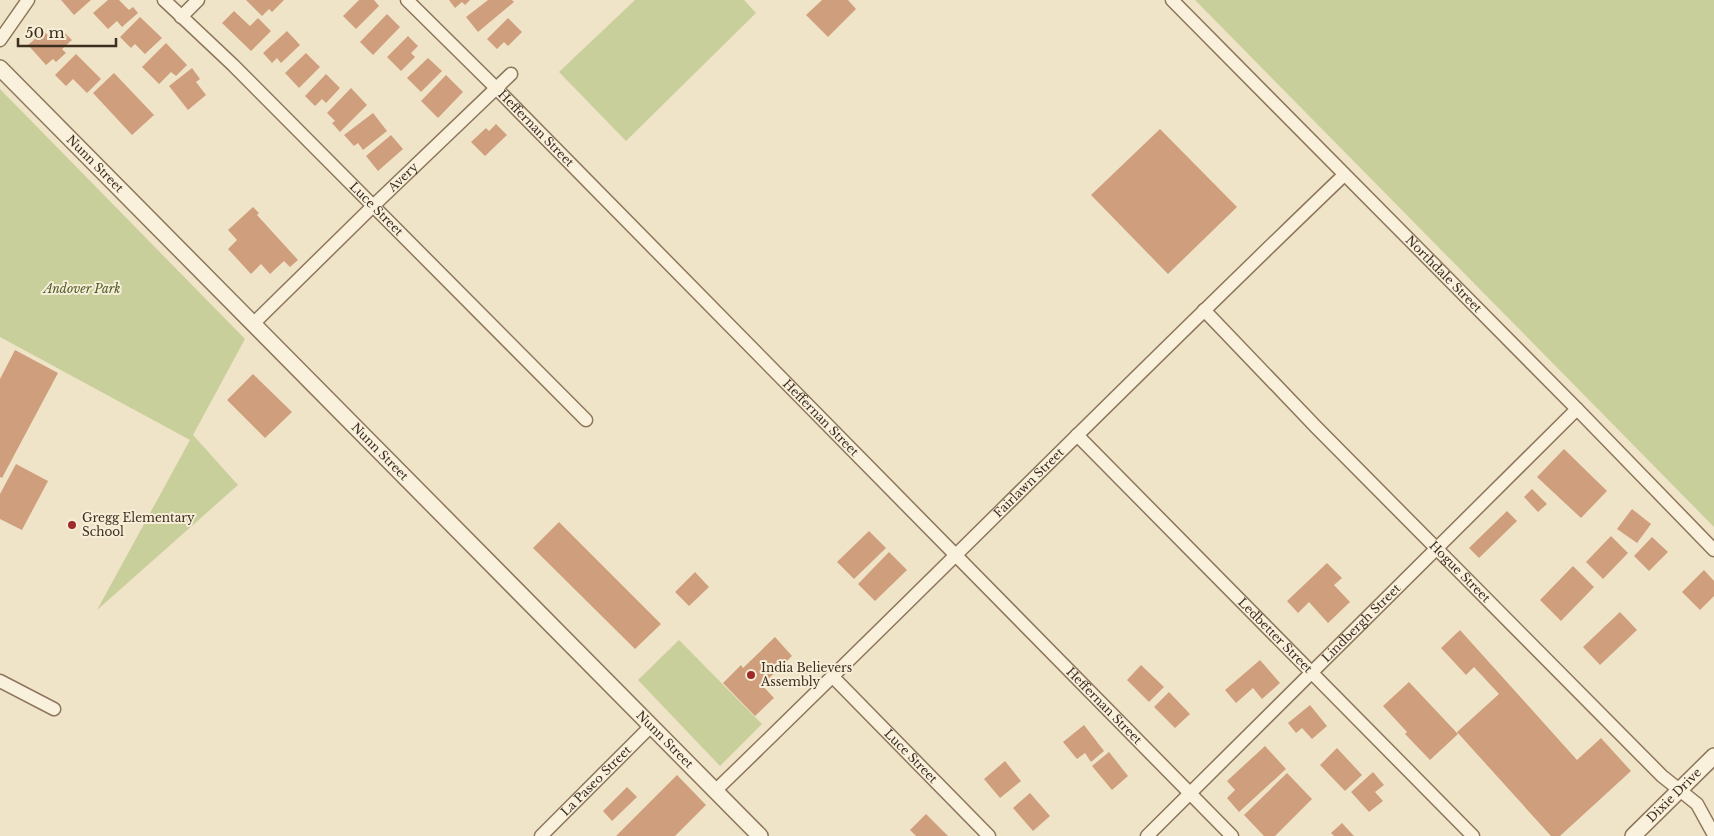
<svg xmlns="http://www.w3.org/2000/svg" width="1714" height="836" font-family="'Libre Baskerville',serif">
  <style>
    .green { fill: #c9cf9b }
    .building { fill: #cf9f7d }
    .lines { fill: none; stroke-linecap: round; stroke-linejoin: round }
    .minor-casing { stroke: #8d765c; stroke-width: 15 }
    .tertiary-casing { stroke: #8d765c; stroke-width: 18 }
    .minor { stroke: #faf1dc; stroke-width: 12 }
    .tertiary { stroke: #faf1dc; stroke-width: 15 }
    .poi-dot { fill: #9e2a2b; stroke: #f7eed8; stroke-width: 2 }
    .labels { text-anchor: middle; stroke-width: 4; stroke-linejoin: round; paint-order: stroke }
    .street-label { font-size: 12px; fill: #3d2e20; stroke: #f7eed8 }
    .park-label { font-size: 12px; font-style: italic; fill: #4d5a26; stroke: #f7eed8 }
    .poi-label { font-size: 12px; fill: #3d2e20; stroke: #f7eed8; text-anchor: start }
  </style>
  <rect width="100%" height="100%" fill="#f0e4c8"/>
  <g class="green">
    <path d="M635 0H744L756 13 626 141 559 72Z"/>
    <path d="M1195 0H1714V527Z"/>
    <path d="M0 89 245 339 193 435 238 485 97 610 190 440 0 337Z"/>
    <path d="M679 640 762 724 720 766 638 680Z"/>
  </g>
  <g class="building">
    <path d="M61 0H91L74 15Z"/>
    <path d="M108 0H119L129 10 133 7 138 13 122 27 117 21 108 29 93 13Z"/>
    <path d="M246 0H284L272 12 269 9 262 16Z"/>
    <path d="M359 0H374L379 6 356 29 343 16Z"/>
    <path d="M449 0H470L465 5 462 2 455 8Z"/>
    <path d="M488 0H512L514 2 478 32 466 17Z"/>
    <path d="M822 0H848L856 9 828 37 806 15Z"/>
    <path d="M234 11 250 26 258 18 271 31 251 51 222 23Z"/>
    <path d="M387 14 400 27 373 55 360 42Z"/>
    <path d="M140 17 162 38 145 54 135 44 131 48 120 37Z"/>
    <path d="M508 18 522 32 508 46 504 42 497 49 487 39Z"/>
    <path d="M61 29 72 40 62 49 66 53 56 62 53 59 46 65 28 45 44 31 50 38Z"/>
    <path d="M287 31 300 45 281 63 277 58 272 63 263 53Z"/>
    <path d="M408 36 418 46 411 53 415 57 401 71 387 57Z"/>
    <path d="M166 43 187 65 176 76 171 72 159 84 142 67Z"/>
    <path d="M306 53 320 67 299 88 285 73Z"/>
    <path d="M76 54 101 79 87 93 73 79 66 86 55 75Z"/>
    <path d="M428 58 442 71 421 92 407 78Z"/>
    <path d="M192 68 200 79 196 82 206 95 188 110 169 86Z"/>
    <path d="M114 73 154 115 132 135 93 93Z"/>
    <path d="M326 74 340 88 326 103 322 99 315 106 305 96Z"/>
    <path d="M446 75 463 92 438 118 421 101Z"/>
    <path d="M351 88 367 105 340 132 332 123 335 121 327 113Z"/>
    <path d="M373 113 387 131 363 150 358 143 354 146 344 135Z"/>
    <path d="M496 124 507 135 485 156 471 142 486 128 489 131Z"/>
    <path d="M1160 129 1237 207 1168 274 1091 195Z"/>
    <path d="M391 135 403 149 378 171 366 156Z"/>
    <path d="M253 207 259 213 257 215 298 260 290 267 284 261 270 274 261 264 251 274 228 249 237 240 228 230Z"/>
    <path d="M15 350 58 373 2 478 0 477V379Z"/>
    <path d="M253 374 292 412 265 438 227 400Z"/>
    <path d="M1564 449 1607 491 1581 518 1537 477Z"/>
    <path d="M16 464 48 481 22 530 0 519V494Z"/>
    <path d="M1532 489 1547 504 1538 512 1524 497Z"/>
    <path d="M1632 509 1651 524 1637 543 1617 529Z"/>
    <path d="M1507 511 1517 521 1479 558 1469 548Z"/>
    <path d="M559 522 661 624 635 649 533 548Z"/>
    <path d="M869 531 886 548 854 579 837 562Z"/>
    <path d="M1611 536 1628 553 1603 579 1586 562Z"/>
    <path d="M1652 537 1668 552 1649 571 1634 556Z"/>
    <path d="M889 552 907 570 875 601 858 584Z"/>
    <path d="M1327 563 1342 578 1334 585 1350 602 1328 623 1309 602 1298 613 1287 601Z"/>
    <path d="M1573 566 1594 587 1561 621 1540 600Z"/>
    <path d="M1704 570 1714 581V596L1700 610 1682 592Z"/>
    <path d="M695 572 709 587 689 606 675 592Z"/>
    <path d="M1620 612 1637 630 1600 665 1583 647Z"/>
    <path d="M1460 630 1577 760 1601 738 1631 771 1560 836H1551L1457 732 1499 694 1474 667 1466 675 1441 648Z"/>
    <path d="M775 637 792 656 762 685 774 698 755 716 723 683 741 665 743 668Z"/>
    <path d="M1260 660 1280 683 1262 699 1253 688 1236 703 1225 690Z"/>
    <path d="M1141 665 1164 687 1149 702 1127 680Z"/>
    <path d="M1409 682 1458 734 1430 760 1405 734 1407 732 1383 706Z"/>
    <path d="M1169 692 1190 714 1175 728 1154 707Z"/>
    <path d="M1310 705 1327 726 1312 739 1302 728 1296 733 1288 723Z"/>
    <path d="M1084 725 1104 751 1091 762 1085 753 1077 759 1063 742Z"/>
    <path d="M1265 746 1286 769 1239 812 1227 798 1235 790 1227 781Z"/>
    <path d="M1337 748 1362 775 1345 791 1320 765Z"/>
    <path d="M1109 752 1128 776 1112 790 1092 766Z"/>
    <path d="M1005 761 1021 781 1000 798 984 779Z"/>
    <path d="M1373 772 1384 785 1375 792 1383 801 1369 812 1351 792Z"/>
    <path d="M1287 773 1312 799 1275 836H1264L1244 815Z"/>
    <path d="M677 775 706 805 675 836H616Z"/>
    <path d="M627 787 637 797 612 821 603 811Z"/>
    <path d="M1030 793 1050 816 1033 831 1013 808Z"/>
    <path d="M926 814 948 836H916L910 830Z"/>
    <path d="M1342 823 1354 836H1334L1331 833Z"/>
  </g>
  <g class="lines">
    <defs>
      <g id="minor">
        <path id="s1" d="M164 0 233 65 586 420"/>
        <path id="s2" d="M407 0 496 88 1232 836"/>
        <path id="s3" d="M1172 0 1577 409 1714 550"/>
        <path d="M181 17 198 0"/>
        <path d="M0 40 28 0"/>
        <path id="s4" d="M1204 310 1316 427 1662 776 1697 804 1714 835"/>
        <path id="s5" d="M253 324 372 207 511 74"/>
        <path id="s6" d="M1077 435 1473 836"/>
        <path id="s7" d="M833 677 989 836"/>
        <path d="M0 681 54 709"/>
        <path id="s8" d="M715 791C926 587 1132 378 1344 175"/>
        <path id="s9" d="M541 836 651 726"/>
        <path id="s10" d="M1147 836 1577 409"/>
      </g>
      <g id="tertiary">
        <path id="s11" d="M0 68 760 836"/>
        <path id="s12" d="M1633 836 1714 756"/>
      </g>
    </defs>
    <use href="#minor" class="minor-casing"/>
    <use href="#tertiary" class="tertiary-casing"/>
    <use href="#minor" class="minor"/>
    <use href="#tertiary" class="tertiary"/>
  </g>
  <g class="poi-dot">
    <circle cx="72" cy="525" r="5"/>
    <circle cx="751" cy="675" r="5"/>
  </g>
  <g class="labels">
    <g class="street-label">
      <text dy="4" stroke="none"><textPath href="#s2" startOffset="182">Heffernan Street</textPath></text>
      <text dy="4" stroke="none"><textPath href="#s11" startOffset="135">Nunn Street</textPath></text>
      <text dy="4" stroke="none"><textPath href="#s5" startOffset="210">Avery</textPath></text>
      <text dy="4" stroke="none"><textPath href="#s1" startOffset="298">Luce Street</textPath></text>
      <text dy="4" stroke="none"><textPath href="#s3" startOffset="386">Northdale Street</textPath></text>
      <text dy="4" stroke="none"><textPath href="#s2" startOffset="588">Heffernan Street</textPath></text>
      <text dy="4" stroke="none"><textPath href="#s11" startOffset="540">Nunn Street</textPath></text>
      <text dy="4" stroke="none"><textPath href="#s8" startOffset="440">Fairlawn Street</textPath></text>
      <text dy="4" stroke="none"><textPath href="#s4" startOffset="366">Hogue Street</textPath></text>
      <text dy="4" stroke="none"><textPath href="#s10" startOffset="302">Lindbergh Street</textPath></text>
      <text dy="4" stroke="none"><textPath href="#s6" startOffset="282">Ledbetter Street</textPath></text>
      <text dy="4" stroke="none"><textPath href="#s2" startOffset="992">Heffernan Street</textPath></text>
      <text dy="4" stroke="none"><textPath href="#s11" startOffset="945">Nunn Street</textPath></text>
      <text dy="4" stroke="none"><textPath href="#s7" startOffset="111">Luce Street</textPath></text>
      <text dy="4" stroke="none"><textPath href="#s9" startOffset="78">La Paseo Street</textPath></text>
      <text dy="4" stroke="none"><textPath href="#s12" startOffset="58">Dixie Drive</textPath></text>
    </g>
    <g class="park-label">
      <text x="82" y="293">Andover Park</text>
    </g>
    <g class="poi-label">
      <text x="82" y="522">Gregg Elementary<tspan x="82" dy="14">School</tspan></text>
      <text x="761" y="672">India Believers<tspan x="761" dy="14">Assembly</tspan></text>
    </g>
  </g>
  <path d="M18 38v8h98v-8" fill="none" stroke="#3d2e20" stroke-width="2.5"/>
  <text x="25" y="38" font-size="15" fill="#3d2e20" stroke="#f7eed8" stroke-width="4" paint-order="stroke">50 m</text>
</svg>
